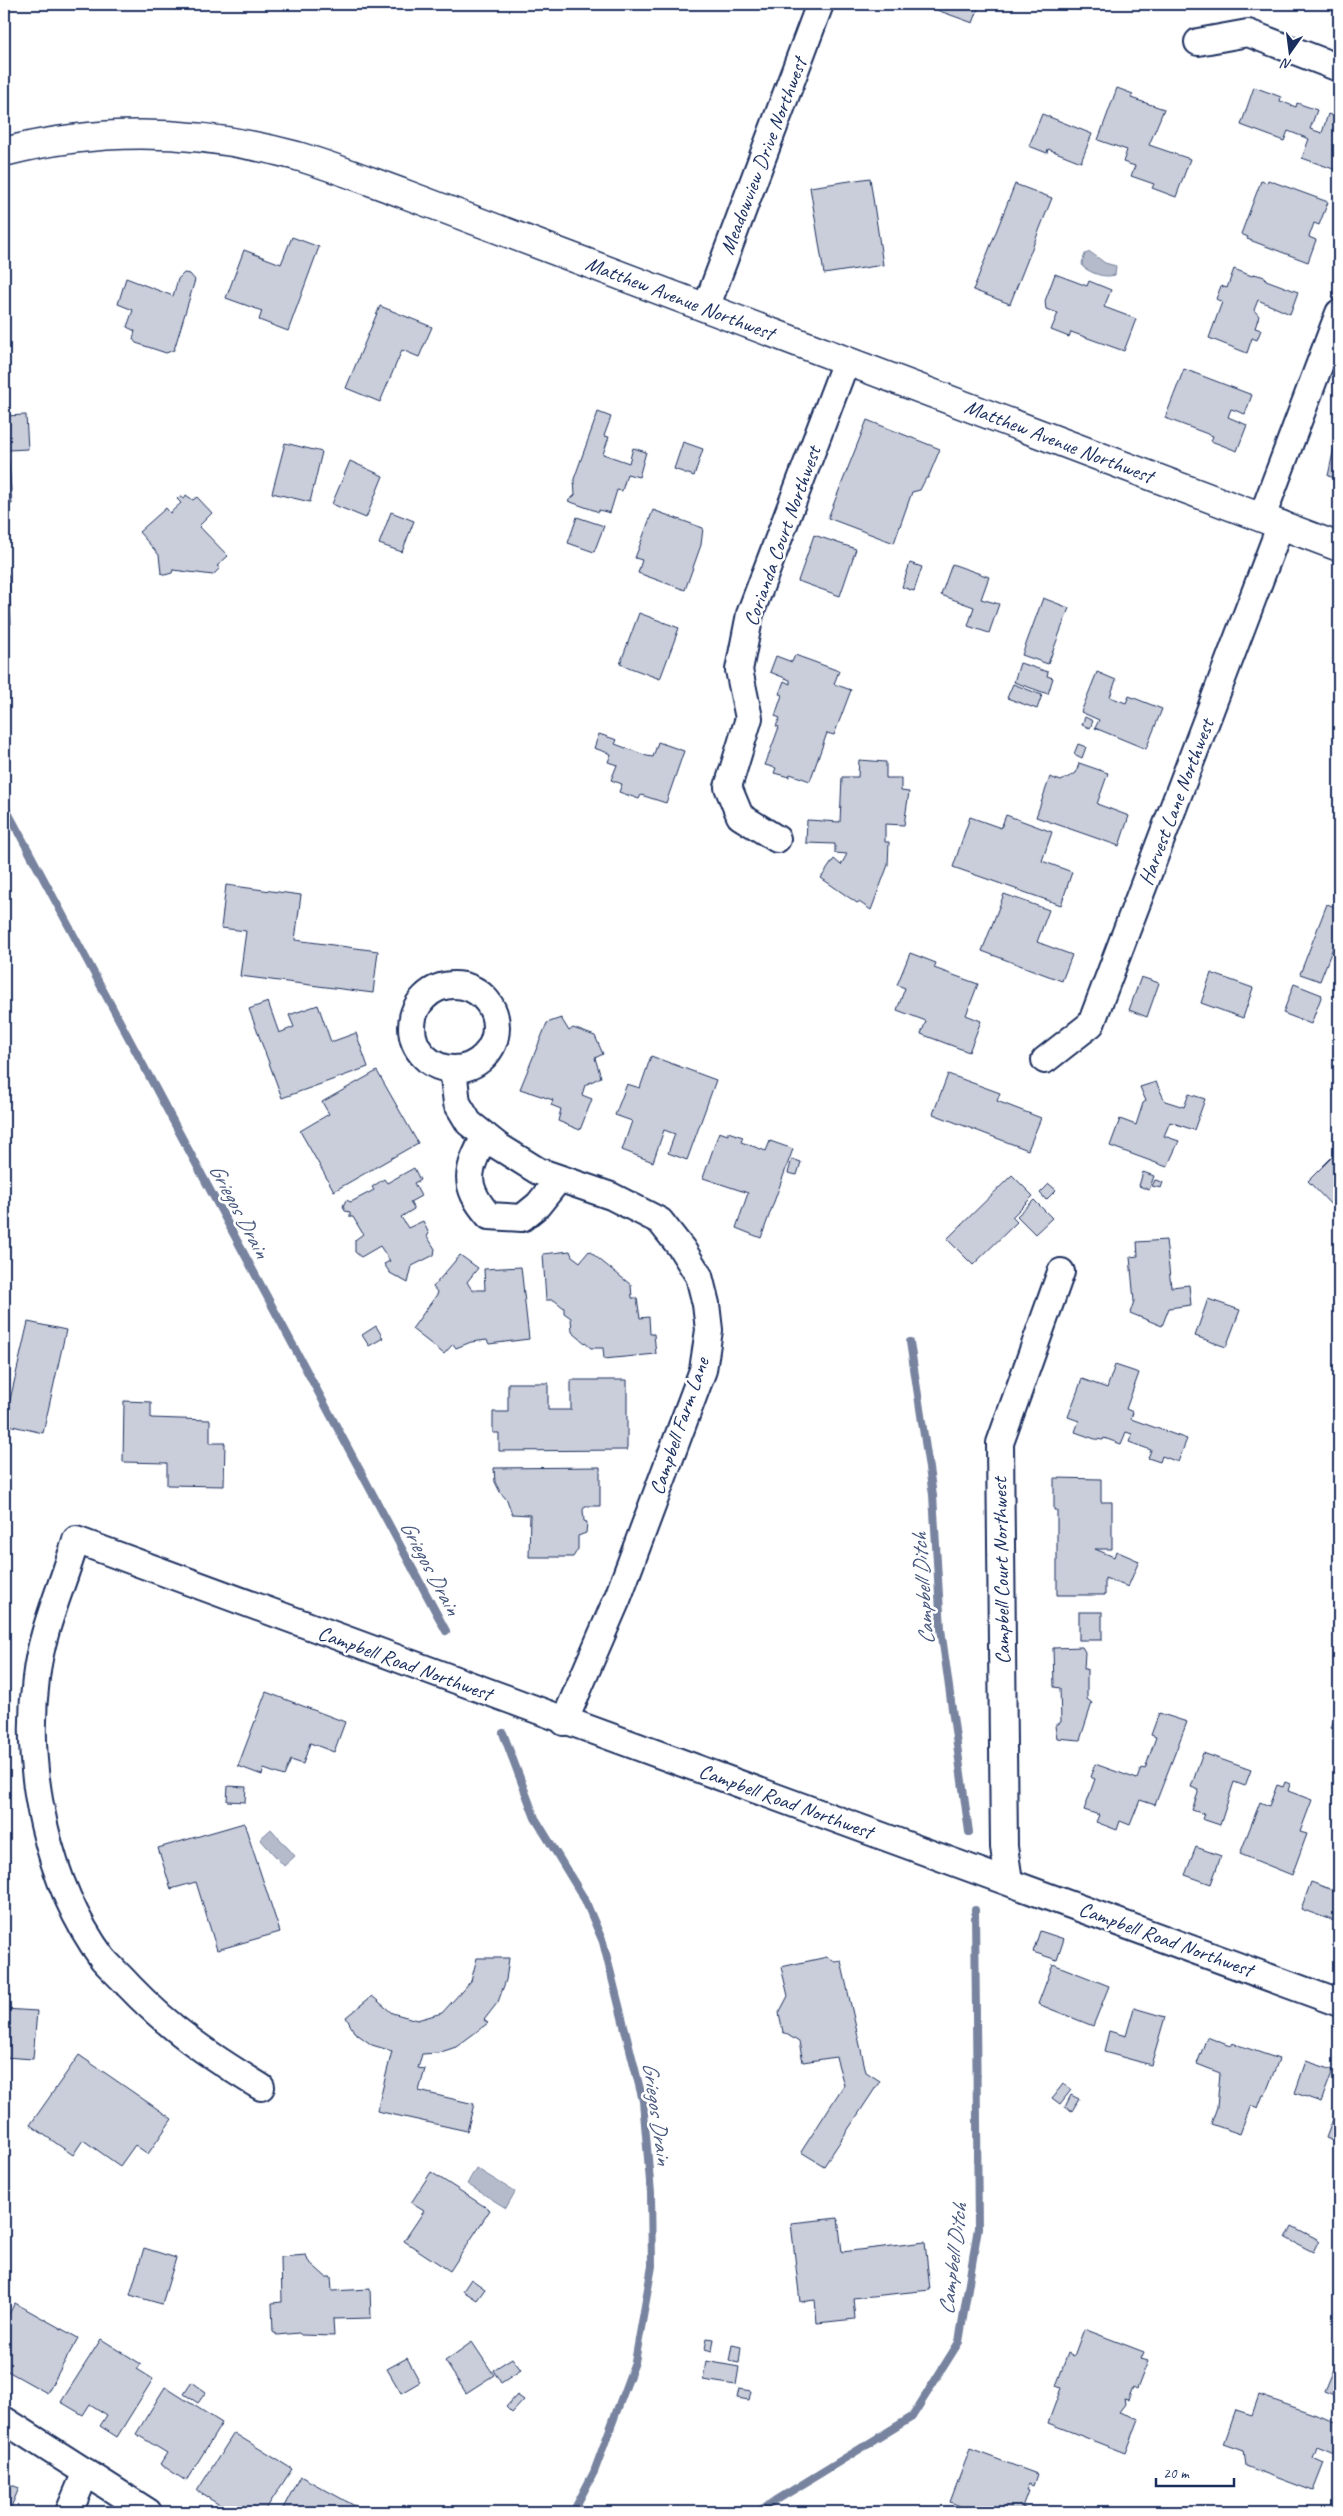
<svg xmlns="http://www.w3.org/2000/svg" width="1343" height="2516" font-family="Caveat,sans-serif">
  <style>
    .water { fill: #b5bbca; stroke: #77839f }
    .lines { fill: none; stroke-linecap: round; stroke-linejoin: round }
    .stream { stroke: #77839f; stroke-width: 8 }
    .building { fill: #caceda; stroke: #1b2f5e }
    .street-casing { stroke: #1b2f5e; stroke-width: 30 }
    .secondary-casing { stroke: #1b2f5e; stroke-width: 31 }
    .street { stroke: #fff; stroke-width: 26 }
    .secondary { stroke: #fff; stroke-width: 28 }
    .labels { text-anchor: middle; stroke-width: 5; stroke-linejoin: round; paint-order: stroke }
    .street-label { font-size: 21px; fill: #1b2f5e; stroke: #fff }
    .water-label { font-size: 22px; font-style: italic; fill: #49597e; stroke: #fff }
  </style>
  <rect width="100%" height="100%" fill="#fff"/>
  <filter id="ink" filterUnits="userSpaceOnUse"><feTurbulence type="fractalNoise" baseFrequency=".02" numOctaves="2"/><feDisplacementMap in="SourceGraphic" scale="10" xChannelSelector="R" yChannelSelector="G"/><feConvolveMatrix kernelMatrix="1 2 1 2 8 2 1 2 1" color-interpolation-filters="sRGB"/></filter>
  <g filter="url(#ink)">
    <g class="water">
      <path d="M1090 252 1105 263 1116 266 1115 275C1104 278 1093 274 1083 267L1082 263 1085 254Z"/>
      <path d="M271 1829 295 1856 284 1866 260 1839Z"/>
      <path d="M476 2168 515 2192 506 2208 467 2184Z"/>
    </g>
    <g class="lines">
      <g class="stream">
        <path d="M4 805 446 1631"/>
        <path d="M910 1342 933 1495 941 1629 969 1832"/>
        <path d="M503 1733 535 1818 585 1900 603 1942 643 2101 651 2193 652 2266 635 2362 594 2472 573 2512"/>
        <path d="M757 2512 912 2417 959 2342 978 2228 975 1910"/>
      </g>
    </g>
    <g class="building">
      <path d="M929 4H980L973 23 934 9V6Z"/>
      <path d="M1324 4H1339V12L1323 6Z"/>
      <path d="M1254 87 1281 97 1280 101 1296 107 1297 103 1317 110 1310 129 1322 133 1328 114 1339 118V171L1302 158 1309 139 1288 131 1284 141 1241 125Z"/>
      <path d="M1117 88 1133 94 1131 98 1164 109 1149 145 1190 159 1176 197 1152 188 1154 184 1131 176 1135 166 1123 162 1127 150 1098 140Z"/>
      <path d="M1042 114 1092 134 1081 162 1048 149 1047 153 1029 146Z"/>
      <path d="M870 178 883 265 824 274 810 187Z"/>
      <path d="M1268 180 1328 202 1319 225 1314 223 1309 237 1316 240 1308 262 1247 239 1248 237 1241 234 1261 181 1267 183Z"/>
      <path d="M1015 184 1052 198 1010 304 973 290Z"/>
      <path d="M292 237 319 247 288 331 259 320 262 311 226 298 244 250 281 264Z"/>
      <path d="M1234 269 1252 276 1254 274 1265 277 1266 280 1298 292 1290 314 1258 300 1254 310 1259 316 1255 328 1261 330 1257 340 1252 338 1247 353 1209 338 1222 302 1216 299 1221 286 1227 288Z"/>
      <path d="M184 273 190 274 195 280 174 350 166 353 136 343 133 339 135 331 127 327 133 310 118 304 126 278 173 296 178 279Z"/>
      <path d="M1055 274 1087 286 1089 281 1111 290 1104 307 1136 319 1124 351 1071 332 1069 337 1051 330 1058 313 1046 309 1045 301Z"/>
      <path d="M380 306 432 327 419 357 402 350 380 402 346 388Z"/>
      <path d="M1184 369 1252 395 1245 414 1231 409 1228 417 1247 425 1237 451 1211 441 1213 436 1165 418Z"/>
      <path d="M598 412 611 417 604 436 609 437 603 454 629 463 633 448 646 452 639 477 627 474 622 491 617 490 610 513 599 510V512L568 501 575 495 574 479Z"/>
      <path d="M26 415 28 449 8 450 12 504H4V416Z"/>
      <path d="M867 420 940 449 928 478H926L920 490 912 492 894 543 828 518Z"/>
      <path d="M1338 429H1339V479L1328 476Z"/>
      <path d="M683 442 703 449 694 476 674 469Z"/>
      <path d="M285 443 322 452 310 502 272 493Z"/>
      <path d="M350 461 383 476 366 518 332 504Z"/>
      <path d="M186 495 193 500 197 497 212 513 199 526 228 556 217 566 220 568 213 575 173 570 172 573 165 575 161 573 159 555 139 532 166 508 170 513 181 503 177 499 180 496 184 499Z"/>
      <path d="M653 510 703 528 701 545 685 590 638 573 642 560 635 558Z"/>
      <path d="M391 512 414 521 402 552 379 544Z"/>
      <path d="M577 517 604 526 594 552 568 543Z"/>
      <path d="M814 535 856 549 840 596 798 581Z"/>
      <path d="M910 563 922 567 914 591 902 587Z"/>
      <path d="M952 564 989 577 981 599 999 604 989 633 968 626 974 607 941 595Z"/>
      <path d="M4 575H9L11 624 4 625Z"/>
      <path d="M1043 598 1069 608 1048 664 1022 655Z"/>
      <path d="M639 613 679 628 660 679 620 664Z"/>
      <path d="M795 655 839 671 834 684 851 690 834 735 827 733 810 781 790 774 789 777 774 773 776 768 765 765 779 727 776 726 780 718 775 716 782 695 779 694 784 681 790 684V680L770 672 776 656 792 662Z"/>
      <path d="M1020 663 1048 672 1047 676 1053 678 1048 694 1014 682Z"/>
      <path d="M1097 672 1116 680 1110 697 1126 703 1129 696 1162 709 1146 749 1095 728 1099 720 1081 712Z"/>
      <path d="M1013 684 1042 695 1037 709 1007 698Z"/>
      <path d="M1085 717 1093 721 1090 728 1082 725Z"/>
      <path d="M599 734 617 740 615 744 647 756 653 757 658 742 684 751 666 803 641 795 639 799 619 792 622 784 611 780 617 765 608 762 611 754 594 748Z"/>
      <path d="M1078 744 1086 747 1082 758 1074 754Z"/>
      <path d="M859 760 886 762V778H901V791L909 792 904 825 885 824V842H889L888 865 871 910 859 902 857 903 821 878 834 859 841 865 847 854 835 853V844L806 843 807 820 840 822 842 777H858Z"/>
      <path d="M1079 763 1108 773 1097 804 1129 816 1119 846 1036 817 1050 777 1061 781 1076 773Z"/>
      <path d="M1006 815 1052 832 1042 861 1072 872 1061 905 953 867 970 817 1001 828Z"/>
      <path d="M226 885 301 895 295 940 378 951 373 993 240 976 246 931 221 928Z"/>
      <path d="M1004 894 1049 910 1037 942 1072 955 1062 981 982 951Z"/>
      <path d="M1327 904 1338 908 1339 905V946L1334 945 1320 981 1300 974Z"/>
      <path d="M910 953 936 963 934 968 978 984 966 1015 981 1021 969 1052 921 1034 926 1021 897 1010 905 988 897 985Z"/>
      <path d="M1211 973 1253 988 1243 1018 1201 1003Z"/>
      <path d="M1141 977 1159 983 1147 1017 1129 1010Z"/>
      <path d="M1294 984 1322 995 1311 1024 1283 1013Z"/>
      <path d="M268 1002 279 1033 294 1027 289 1015 318 1005 331 1042 356 1033 368 1067 282 1098 249 1009Z"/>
      <path d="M561 1018 569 1031 573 1028 595 1036 603 1054 595 1058 601 1077 585 1085 582 1095 592 1099 580 1130 558 1121 561 1109 551 1105 553 1100 520 1089 547 1023Z"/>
      <path d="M651 1056 716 1080 687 1160 668 1153 675 1134 664 1130 653 1162 622 1150 632 1121 615 1115 627 1084 640 1088Z"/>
      <path d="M377 1071 418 1143 334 1191 300 1131 329 1114 322 1102Z"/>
      <path d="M948 1074 1000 1093 997 1101 1041 1118 1028 1150 933 1114Z"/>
      <path d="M1156 1082 1165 1101 1184 1107 1189 1094 1205 1099 1194 1130 1170 1122 1164 1136 1179 1141 1167 1167 1110 1146 1120 1119 1136 1125 1143 1103 1146 1101 1140 1087Z"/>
      <path d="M719 1132 728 1135V1132L743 1137 741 1142 766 1151 770 1141 793 1149 761 1238 736 1228 748 1193 703 1178Z"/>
      <path d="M1339 1150V1213L1308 1181Z"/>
      <path d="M792 1159 801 1162 797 1175 788 1173Z"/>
      <path d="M414 1168 420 1180 414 1183 421 1196 410 1202 414 1209 401 1217 408 1228 423 1221 429 1234 427 1236 435 1249 434 1255 412 1266 408 1283 390 1273 384 1264 390 1261 380 1246 361 1257 355 1252V1240L363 1234 353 1217H350V1212L345 1211 343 1206 346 1200 351 1202 374 1190 372 1187 384 1179 387 1183Z"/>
      <path d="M1143 1172 1154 1176 1149 1190 1139 1186Z"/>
      <path d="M1012 1175 1033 1196 1012 1217 1017 1222 973 1265 947 1239Z"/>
      <path d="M1155 1180 1163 1182 1161 1188 1152 1186Z"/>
      <path d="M1049 1184 1056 1190 1046 1200 1040 1193Z"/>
      <path d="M1034 1200 1052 1218 1035 1234 1017 1216Z"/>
      <path d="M1166 1240 1171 1287 1189 1285 1191 1305 1169 1308 1162 1326 1130 1313 1134 1301 1130 1257 1138 1256 1137 1242Z"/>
      <path d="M570 1251 572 1256 580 1262 589 1251 631 1285 632 1298H637L640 1318 649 1317 650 1334H654L656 1354 604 1359 603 1348H591L572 1332 571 1318 564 1313V1308L554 1300H546L543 1254Z"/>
      <path d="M460 1255 478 1268 467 1282 472 1290H485L484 1269 521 1267 529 1339 489 1344 487 1340 471 1342 456 1348 453 1344 444 1354 412 1329 438 1293 433 1287Z"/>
      <path d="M1208 1299 1240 1310 1226 1347 1195 1336Z"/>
      <path d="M28 1322 66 1330 43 1433 4 1424V1398L10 1400Z"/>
      <path d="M376 1326 383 1338 369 1346 362 1335Z"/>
      <path d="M1115 1365 1139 1373 1126 1409 1133 1412 1131 1419 1187 1439 1178 1462 1162 1456 1160 1462 1148 1458 1151 1450 1129 1442 1132 1434 1126 1432 1121 1444 1104 1438 1103 1440 1095 1439 1075 1432 1079 1421 1068 1417 1082 1379 1107 1388Z"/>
      <path d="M571 1380H627V1450L499 1451V1433H493V1412H508V1383H548V1410H571Z"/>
      <path d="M124 1401 151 1402V1418L210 1420V1443H225L224 1486 167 1485V1463L123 1462Z"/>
      <path d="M600 1467V1506H585L583 1510 584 1521 587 1522 586 1533 578 1536V1549L573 1557H529L530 1515 512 1514 507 1500 500 1492 495 1482 494 1468Z"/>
      <path d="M1054 1478 1101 1479V1502H1112V1549H1095L1114 1557 1116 1551 1139 1561 1128 1587 1105 1578V1595H1057V1510H1054Z"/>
      <rect x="1079" y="1612" width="23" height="28"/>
      <path d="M1082 1647 1085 1652 1084 1669H1087V1699L1092 1703 1080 1740 1057 1738 1055 1726 1061 1722 1060 1688 1054 1687 1053 1648Z"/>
      <path d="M266 1692 345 1722 334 1752 310 1743 303 1764 291 1760 284 1776 264 1769 262 1775 238 1766Z"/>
      <path d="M1159 1713 1187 1722 1155 1805 1140 1800 1130 1825 1120 1821 1117 1830 1096 1822 1099 1815 1084 1810 1095 1779 1090 1777 1095 1764 1137 1779 1141 1768 1145 1769 1156 1737 1151 1735Z"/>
      <path d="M1336 1714 1339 1715V1731L1331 1728Z"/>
      <path d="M1203 1753 1251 1770 1245 1786 1234 1782 1220 1825 1202 1819 1204 1814 1192 1810 1199 1790 1191 1787Z"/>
      <path d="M1285 1782 1290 1784 1288 1791 1312 1800 1300 1832 1307 1834 1292 1875 1240 1854 1260 1802 1269 1806 1277 1785 1283 1787Z"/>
      <path d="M228 1786 246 1787 245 1802 227 1801Z"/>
      <path d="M244 1823 280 1932 217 1950 196 1882 171 1889 158 1848Z"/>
      <path d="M1196 1847 1221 1856 1211 1884 1185 1875Z"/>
      <path d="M1311 1882 1338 1892 1339 1887V1918L1334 1921 1301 1909Z"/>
      <path d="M1040 1931 1064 1939 1057 1960 1033 1952Z"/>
      <path d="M827 1957 835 1962 841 1961 866 2072 880 2081 824 2166 801 2152 844 2085 836 2057 803 2062 799 2042 783 2032 779 2013 788 1996 781 1967Z"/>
      <path d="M477 1958H509L506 1980 498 2002 484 2020 488 2023 456 2047 438 2053 422 2054 418 2068 425 2069 419 2091 474 2104 467 2131 377 2111 392 2051 372 2045 354 2032 346 2017 372 1996 392 2013 417 2020 442 2013 471 1981Z"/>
      <path d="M1053 1964 1109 1986 1093 2026 1038 2004Z"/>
      <path d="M1134 2008 1165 2017 1151 2065 1104 2052 1109 2031 1126 2036Z"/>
      <path d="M4 2009 37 2011 33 2059 4 2057Z"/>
      <path d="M1207 2037 1230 2046 1232 2043 1279 2059 1265 2095H1263L1258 2108 1251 2105 1240 2134 1211 2124 1217 2107 1220 2073 1197 2064Z"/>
      <path d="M79 2055 172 2119 148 2154 135 2145 120 2166 83 2140 73 2155 30 2125Z"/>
      <path d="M1306 2061 1333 2070 1321 2102 1295 2093Z"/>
      <path d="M1063 2084 1071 2090 1060 2104 1052 2098Z"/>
      <path d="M1071 2095 1079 2099 1072 2111 1065 2107Z"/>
      <path d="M1339 2103V2143L1326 2138Z"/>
      <path d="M431 2172 490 2210 450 2271 404 2241 424 2211 411 2203Z"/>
      <path d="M838 2218 842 2252 925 2242 930 2290 853 2298 855 2319 817 2323 815 2300 800 2302 791 2223Z"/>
      <path d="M1292 2226 1319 2240 1313 2252 1286 2238Z"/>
      <path d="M144 2248 176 2258 162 2304 130 2295Z"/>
      <path d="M306 2255 308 2261 326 2277H331L332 2291 370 2289 371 2318 333 2319 334 2336 301 2335 299 2333 277 2335 273 2332 272 2303 282 2302 281 2257Z"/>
      <path d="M471 2279 485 2289 477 2300 463 2291Z"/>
      <path d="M15 2303 78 2338 47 2393 4 2369V2323Z"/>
      <path d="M1084 2329 1144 2352 1141 2359 1148 2361 1137 2389 1133 2387 1128 2400 1124 2399 1125 2404 1119 2412 1139 2419 1126 2453 1048 2423 1061 2388 1056 2386 1068 2353 1074 2356Z"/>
      <path d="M707 2338 714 2339 712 2351 705 2349Z"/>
      <path d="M101 2339 141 2364 137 2369 153 2379 117 2437 100 2426 107 2415 90 2404 83 2415 61 2402Z"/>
      <path d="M472 2342 494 2375 466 2393 445 2361Z"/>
      <path d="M732 2345 741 2347 739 2363 729 2361Z"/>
      <path d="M407 2358 420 2382 401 2393 387 2369Z"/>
      <path d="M512 2358 521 2370 501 2383 493 2370Z"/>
      <path d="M706 2361 739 2367 736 2385 703 2380Z"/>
      <path d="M1333 2370 1339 2373V2398L1324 2392Z"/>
      <path d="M192 2382 206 2392 198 2403 184 2394Z"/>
      <path d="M165 2387 222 2423 186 2481 160 2464 167 2453 136 2434Z"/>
      <path d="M739 2389 751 2391 749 2400 737 2398Z"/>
      <path d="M517 2395 524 2400 512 2413 506 2407Z"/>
      <path d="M1259 2395 1339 2423V2439L1334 2454 1317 2447 1313 2458 1324 2463 1313 2491 1246 2466 1244 2451 1224 2444 1236 2410 1252 2415Z"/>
      <path d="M234 2433 292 2469 264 2512H231L197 2491Z"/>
      <path d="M970 2449 1037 2474 1033 2486 1029 2484 1026 2490 1028 2491 1022 2507 1025 2508 1024 2512H975L950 2502Z"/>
      <path d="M300 2476 355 2506 352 2512H281Z"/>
      <path d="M4 2482 19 2488 9 2512H4Z"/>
    </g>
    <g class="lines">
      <defs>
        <g id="street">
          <path d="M1198 42 1248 33 1339 68"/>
          <path d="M706 308 820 4"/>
          <path d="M1262 517 1339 313"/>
          <path d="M777 839 740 816 728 787 749 718 739 670 750 614 846 361"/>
          <circle cx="454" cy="1027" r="42"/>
          <path d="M1045 1060 1091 1024 1281 524"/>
          <path d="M453 1069 457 1103 469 1123 498 1146 538 1171 611 1196 660 1221 682 1249 699 1276 706 1304 709 1330 703 1370 618 1597 564 1722"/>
          <path d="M485 1136C468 1170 461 1184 489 1216L522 1218 538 1205 558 1180"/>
          <path d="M1009 1881 1004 1847 1000 1443 1061 1272"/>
          <path d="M261 2087C210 2056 170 2029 129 1986 121 1977 111 1968 103 1959 47 1883 24 1771 36 1678 41 1631 63 1585 76 1540 496 1697 919 1847 1339 2003"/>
          <path d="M4 2420 148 2512"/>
          <path d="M69 2512 86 2472"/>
        </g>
        <path id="secondary" d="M4 152C101 127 201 130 297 156 334 167 369 181 405 194L1339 547"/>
      </defs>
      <use href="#street" class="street-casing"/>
      <use href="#secondary" class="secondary-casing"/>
      <use href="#street" class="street"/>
      <use href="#secondary" class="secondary"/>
    </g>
  </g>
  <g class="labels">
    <g class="street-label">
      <text transform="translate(763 156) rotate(-69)" y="7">Meadowview Drive Northwest</text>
      <text transform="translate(680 298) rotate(21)" y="7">Matthew Avenue Northwest</text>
      <text transform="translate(1059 441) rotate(21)" y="7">Matthew Avenue Northwest</text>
      <text transform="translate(782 536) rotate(-70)" y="7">Corianda Court Northwest</text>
      <text transform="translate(1176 802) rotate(-69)" y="7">Harvest Lane Northwest</text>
      <text transform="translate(679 1426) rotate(-71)" y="7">Campbell Farm Lane</text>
      <text transform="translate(1001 1571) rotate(-91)" y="7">Campbell Court Northwest</text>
      <text transform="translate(405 1663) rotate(20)" y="7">Campbell Road Northwest</text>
      <text transform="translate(786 1801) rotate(20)" y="7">Campbell Road Northwest</text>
      <text transform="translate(1166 1939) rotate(20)" y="7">Campbell Road Northwest</text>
    </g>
    <g class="water-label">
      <text transform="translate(240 1210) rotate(62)" y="8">Griegos Drain</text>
      <text transform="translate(431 1567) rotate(62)" y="8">Griegos Drain</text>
      <text transform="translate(922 1589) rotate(-94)" y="8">Campbell Ditch</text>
      <text transform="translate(658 2113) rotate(82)" y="8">Griegos Drain</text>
      <text transform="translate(952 2259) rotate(-83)" y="8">Campbell Ditch</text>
    </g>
  </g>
  <rect width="1343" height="2516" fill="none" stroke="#fff" stroke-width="20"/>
  <rect x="10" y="10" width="1323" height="2496" fill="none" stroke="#1b2f5e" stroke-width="2" filter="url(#ink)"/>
  <g transform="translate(1290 52) rotate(194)" stroke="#ffffff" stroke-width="4" paint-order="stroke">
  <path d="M0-4L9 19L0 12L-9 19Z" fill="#1b2f5e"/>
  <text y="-8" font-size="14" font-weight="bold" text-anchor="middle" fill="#1b2f5e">N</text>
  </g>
  <path d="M1156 2478v8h78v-8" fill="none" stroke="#1b2f5e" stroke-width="2.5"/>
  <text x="1163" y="2478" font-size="15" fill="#1b2f5e" stroke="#ffffff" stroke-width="4" paint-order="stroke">20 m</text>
</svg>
